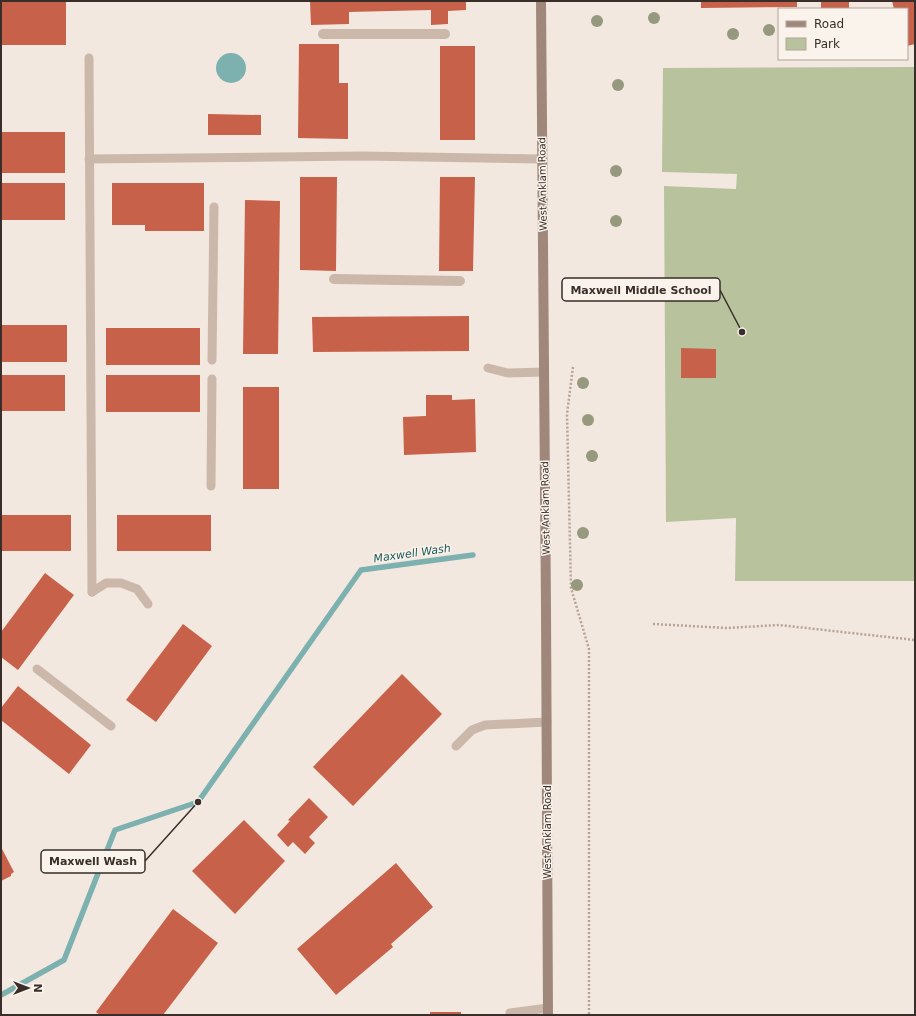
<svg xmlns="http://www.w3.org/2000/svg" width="916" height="1016" font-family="'DejaVu Sans',sans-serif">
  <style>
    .green { fill: #b8c39e }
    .water { fill: #7db1b0 }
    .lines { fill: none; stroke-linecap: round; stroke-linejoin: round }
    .stream { stroke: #7db1b0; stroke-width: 5.5 }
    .building { fill: #c76149 }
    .path { stroke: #b8a294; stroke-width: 2.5; stroke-dasharray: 2 2; stroke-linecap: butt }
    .lane { stroke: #ccb8aa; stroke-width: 9 }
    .street { stroke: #ccb8aa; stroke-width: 10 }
    .secondary { stroke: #9f877b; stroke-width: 10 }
    .tree { fill: #96997d }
    .labels { text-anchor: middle; stroke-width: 3; stroke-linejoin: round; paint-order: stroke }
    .street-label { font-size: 10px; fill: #392e2a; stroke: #faf3eb }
    .water-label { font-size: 11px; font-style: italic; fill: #1e5a5b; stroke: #faf3eb }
    .leader { fill: none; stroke: #392e2a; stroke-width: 1.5 }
    .callout-dot { fill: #392e2a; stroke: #faf3eb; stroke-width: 1.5 }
    .callout { fill: #faf3eb; stroke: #392e2a; stroke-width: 1.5 }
    .callout-label { font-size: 11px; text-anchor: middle; font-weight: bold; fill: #392e2a }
  </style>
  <rect width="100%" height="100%" fill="#f3e8df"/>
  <path class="green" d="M915 67V581H735L736 518 666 522 664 186 736 189 737 174 662 172 663 68Z"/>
  <circle class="water" cx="231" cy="68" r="15"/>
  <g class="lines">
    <path class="stream" d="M1 995 64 960 115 830 198 802 361 570 473 555"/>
  </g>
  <g class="building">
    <rect x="1" y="1" width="65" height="44"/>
    <path d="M310 1H466V10L448 11V24L431 25V10L349 12V24L311 25Z"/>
    <path d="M701 1H797V7L701 8Z"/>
    <rect x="821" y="1" width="28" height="8"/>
    <path d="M892 1H915V44L907 46V9H894Z"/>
    <path d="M299 44H339V83H348V139L298 138Z"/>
    <rect x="440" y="46" width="35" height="94"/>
    <path d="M208 114 261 115V135H208Z"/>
    <rect x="1" y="132" width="64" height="41"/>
    <path d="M300 177H337L336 271 300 270Z"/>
    <path d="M440 177H475L473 271H439Z"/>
    <rect x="1" y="183" width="64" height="37"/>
    <path d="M112 183H204V231H145V225H112Z"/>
    <path d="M245 200 280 201 278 354H243Z"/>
    <path d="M469 316V351L313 352 312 317Z"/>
    <rect x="1" y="325" width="66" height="37"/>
    <rect x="106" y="328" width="94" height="37"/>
    <path d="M681 348 716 349V378H681Z"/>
    <rect x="1" y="375" width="64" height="36"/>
    <rect x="106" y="375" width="94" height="37"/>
    <rect x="243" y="387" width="36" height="102"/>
    <path d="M426 395H452V400L475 399 476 452 404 455 403 417 426 416Z"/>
    <rect x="1" y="515" width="70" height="36"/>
    <rect x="117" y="515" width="94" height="36"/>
    <path d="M45 573 74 595 18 670 1 657V632Z"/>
    <path d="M183 624 212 646 156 722 126 700Z"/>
    <path d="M402 674 442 714 353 806 313 767Z"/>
    <path d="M18 686 91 745 69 774 1 720V708Z"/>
    <path d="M309 798 328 817 309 837 315 843 305 854 293 842 288 847 277 835 290 821 288 820Z"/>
    <path d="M244 820 285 861 235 914 192 871Z"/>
    <path d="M1 847 14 872 11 874V876L1 881Z"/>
    <path d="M396 863 433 907 391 944 393 947 336 995 297 949Z"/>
    <path d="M173 909 218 943 163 1015H100L96 1012Z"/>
    <rect x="430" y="1012" width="31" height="3"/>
  </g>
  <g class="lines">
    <g class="path">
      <path d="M573 367 567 414 571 588 589 649V1015"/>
      <path d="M653 624 727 628 779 625 915 640"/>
    </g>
    <g class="lane">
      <path d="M89 58 92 592"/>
      <path d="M89 159 363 156 542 159"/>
      <path d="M212 360 214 207"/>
      <path d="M488 368 508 373 544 372"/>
      <path d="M211 486 212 379"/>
      <path d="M92 592 106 583H121L137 589 148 604"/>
      <path d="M37 669 111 726"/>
      <path d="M456 746 472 730 485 725 547 722"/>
      <path d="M510 1015V1013L548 1008"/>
    </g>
    <g class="street">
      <path d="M323 34H445"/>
      <path d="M334 279 460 281"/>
    </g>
    <path class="secondary" d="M541 1 546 609 548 1015"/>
  </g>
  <g class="tree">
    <circle cx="654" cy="18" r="6"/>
    <circle cx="597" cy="21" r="6"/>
    <circle cx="769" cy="30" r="6"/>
    <circle cx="733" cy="34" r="6"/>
    <circle cx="618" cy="85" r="6"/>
    <circle cx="616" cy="171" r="6"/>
    <circle cx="616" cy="221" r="6"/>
    <circle cx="583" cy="383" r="6"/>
    <circle cx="588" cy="420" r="6"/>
    <circle cx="592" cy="456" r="6"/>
    <circle cx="583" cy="533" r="6"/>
    <circle cx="577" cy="585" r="6"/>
  </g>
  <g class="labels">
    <g class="street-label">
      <text transform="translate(542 184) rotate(-91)" y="4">West Anklam Road</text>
      <text transform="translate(545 508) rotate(-91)" y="4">West Anklam Road</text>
      <text transform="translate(547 832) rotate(-90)" y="4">West Anklam Road</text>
    </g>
    <g class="water-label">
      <text transform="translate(412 553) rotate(-8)" y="4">Maxwell Wash</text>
    </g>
  </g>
  <path class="leader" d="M742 332L720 290M198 802L145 861"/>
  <g class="callout-dot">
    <circle cx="742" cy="332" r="4"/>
    <circle cx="198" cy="802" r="4"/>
  </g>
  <g class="callout">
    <rect x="562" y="278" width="158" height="23" rx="4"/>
    <rect x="41" y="850" width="104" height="23" rx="4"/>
  </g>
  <g class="callout-label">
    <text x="641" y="294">Maxwell Middle School</text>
    <text x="93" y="865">Maxwell Wash</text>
  </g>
  <rect width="916" height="1016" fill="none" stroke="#392e2a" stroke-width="4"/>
  <rect x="778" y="8" width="130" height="52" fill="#faf3eb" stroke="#ada49e"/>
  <rect x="786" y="21" width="20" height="6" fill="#9f877b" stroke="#ada49e"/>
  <text x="814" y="28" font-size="12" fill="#392e2a">Road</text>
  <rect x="786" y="38" width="20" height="12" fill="#b8c39e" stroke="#ada49e"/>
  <text x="814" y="48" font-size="12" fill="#392e2a">Park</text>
  <g transform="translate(28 988) rotate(90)" stroke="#faf3eb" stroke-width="3" paint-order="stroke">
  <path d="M0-3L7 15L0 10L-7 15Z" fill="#392e2a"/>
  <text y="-6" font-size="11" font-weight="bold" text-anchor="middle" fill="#392e2a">N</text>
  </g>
</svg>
